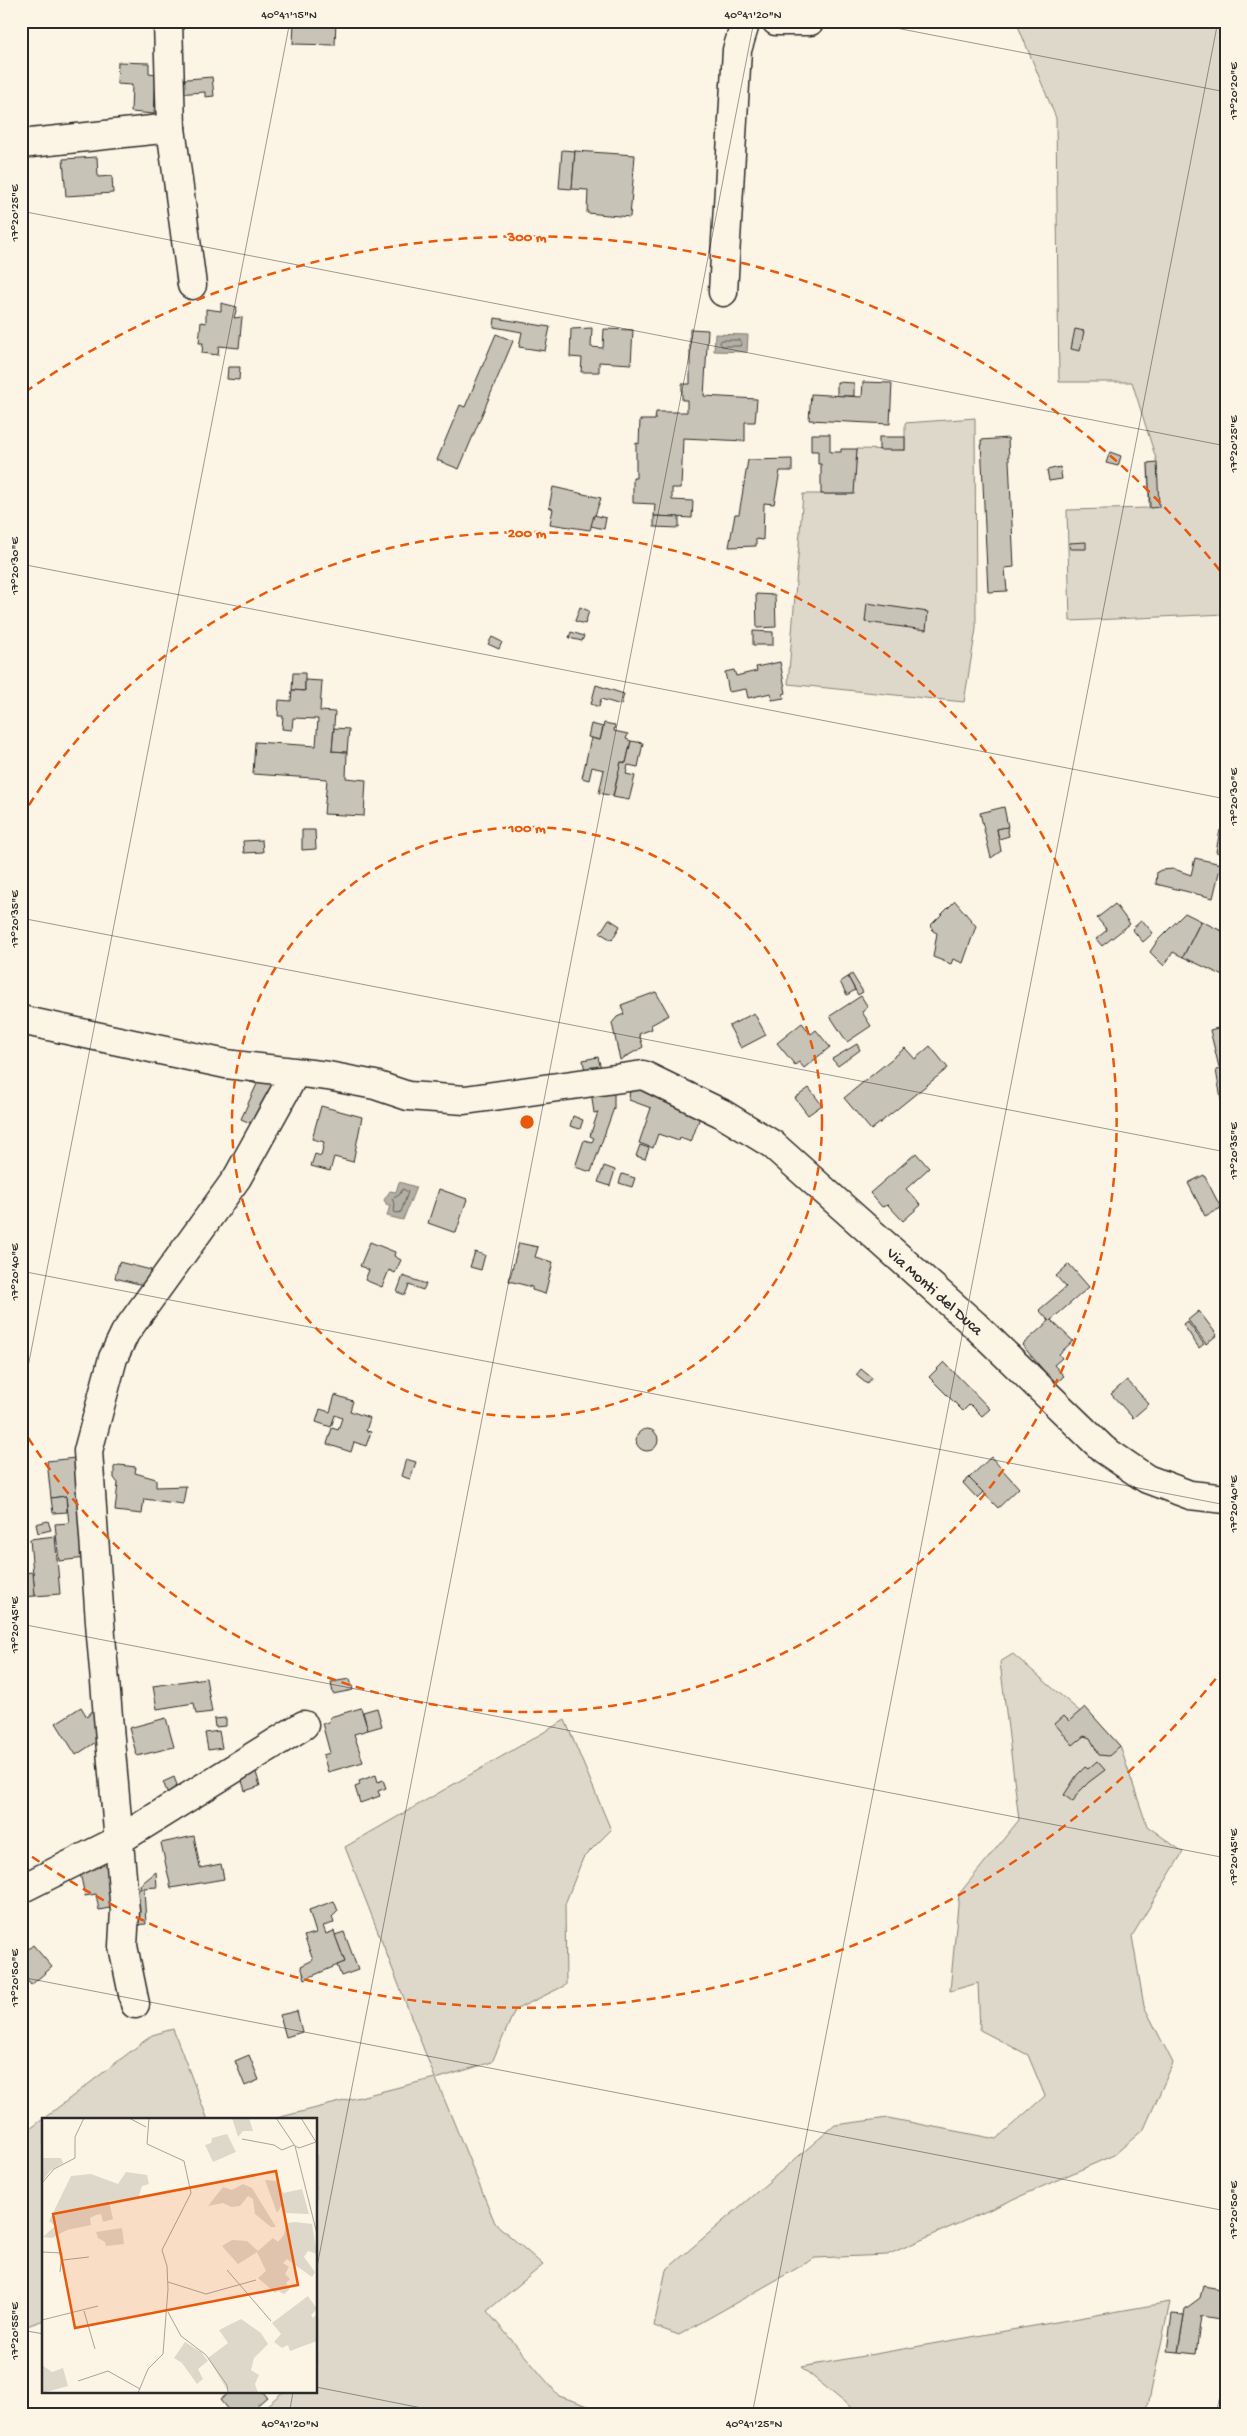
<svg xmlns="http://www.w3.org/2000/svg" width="1247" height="2436" font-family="'Gochi Hand',sans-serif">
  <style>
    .green { fill: #ded8ca; stroke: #84827a }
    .water { fill: #b4b0a5; stroke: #7d7b74 }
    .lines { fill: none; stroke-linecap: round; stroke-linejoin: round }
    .shore { stroke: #62605c; stroke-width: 1 }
    .building { fill: #c8c3b7; stroke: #2b2b2b }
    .minor-casing { stroke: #2b2b2b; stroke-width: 31 }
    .minor { stroke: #fcf5e5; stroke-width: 28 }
    .ticks { fill: none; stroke: #2b2b2b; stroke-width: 1; stroke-opacity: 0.45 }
    .ring { fill: none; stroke: #e8590c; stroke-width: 2.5; stroke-dasharray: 9 6 }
    .labels { text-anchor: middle; stroke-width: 4; stroke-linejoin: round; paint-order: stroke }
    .street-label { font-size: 16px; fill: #2b2b2b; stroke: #fcf5e5 }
    .inset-road { fill: none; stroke: #a8a49b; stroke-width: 1 }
    .view { fill: #e8590c; fill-opacity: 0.15; stroke: #e8590c; stroke-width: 2.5 }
    .inset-edge { fill: none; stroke: #2b2b2b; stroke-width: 2.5 }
    .centre { fill: #e8590c; stroke: #fcf5e5; stroke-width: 2.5 }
    .ring-label { font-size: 15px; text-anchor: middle; font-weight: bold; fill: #e8590c; stroke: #fcf5e5; stroke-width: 4; stroke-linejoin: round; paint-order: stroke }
    .neatline { fill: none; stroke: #2b2b2b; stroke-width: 2 }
    .ticks-label { font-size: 12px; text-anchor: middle; fill: #2b2b2b }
  </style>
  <rect width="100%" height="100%" fill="#fcf5e5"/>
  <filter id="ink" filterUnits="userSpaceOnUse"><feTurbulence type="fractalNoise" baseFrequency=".02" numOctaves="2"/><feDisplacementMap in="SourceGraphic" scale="10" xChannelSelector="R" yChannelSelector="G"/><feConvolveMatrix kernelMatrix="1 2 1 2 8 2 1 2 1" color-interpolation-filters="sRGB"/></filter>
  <g filter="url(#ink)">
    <g class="green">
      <path d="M1016 21H1226V614L1070 621 1067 510 1149 508 1148 463 1157 462 1132 382H1059L1056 118Z"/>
      <path d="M975 418 976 629 964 702 788 684 803 494H853L857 449 905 450V423Z"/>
      <path d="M1013 1654 1120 1746 1147 1826 1183 1852 1132 1936 1144 2006 1173 2063 1144 2129 1114 2155 887 2255 815 2258 679 2335 654 2326 666 2270 835 2125 888 2118 996 2139 1045 2096 1028 2055 980 2030 978 1983 950 1991 959 1894 1019 1820 1000 1662Z"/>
      <path d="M565 1720 611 1830 583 1858 565 1904 566 1985 515 2010 492 2062 436 2079 495 2223 543 2265 487 2311 559 2396 615 2415H255L283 2392H316V2120H269L435 2078 345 1847Z"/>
      <path d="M173 2029 208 2120H44V2320L21 2328V2136L152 2035Z"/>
      <path d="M1170 2302 1146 2415H860L801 2367Z"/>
    </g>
    <g class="water">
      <path d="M715 334 748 335 747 352 714 351Z"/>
      <path d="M399 1182 416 1187 403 1220 387 1216 390 1205H387L384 1200 390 1191 396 1192Z"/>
    </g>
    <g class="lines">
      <g class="shore">
        <path d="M722 340H740L742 344 740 346H722L720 343Z"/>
        <path d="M403 1189 408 1192 401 1212 398 1213 394 1212 395 1205 392 1199 399 1195Z"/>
      </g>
    </g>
    <g class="building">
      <path d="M105 21H152L151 27 105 23Z"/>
      <path d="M294 21H336L335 45 293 44Z"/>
      <path d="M118 62 149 63V73L156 74 154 114 131 112 132 85 117 84Z"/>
      <path d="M212 77 214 96 205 97V92L175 94V80Z"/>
      <path d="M562 150 575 151 572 189 559 188Z"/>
      <path d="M575 151 635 155 630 217 587 213 588 190 572 189Z"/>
      <path d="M97 157 98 177 112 176 113 193 66 196 63 159Z"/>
      <path d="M221 303 237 307 234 318 242 317 239 348 219 346 218 355 202 353 203 343H199L201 322 206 323V309L221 311Z"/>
      <path d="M495 318 550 327 545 351 519 347 522 332 494 327Z"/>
      <path d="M592 328 591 347 603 348 604 329 633 330 631 364 599 362V372H581L582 358 570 357 571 329Z"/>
      <path d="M690 329 708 330 704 396 757 399 755 422H745V441L683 438 681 488H672V500L693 501 692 518 654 516 655 504 633 503V478H636V443L639 444 640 420H655L656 412H687V400H682V384H690Z"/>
      <path d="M1075 329 1084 331 1080 351 1071 349Z"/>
      <path d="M496 334 513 341 459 469 437 460 460 405 465 407Z"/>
      <path d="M228 367H240L239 380 227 379Z"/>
      <path d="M837 382 854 383V396H837Z"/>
      <path d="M863 382 892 383 890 424 809 420 811 394 862 397Z"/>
      <path d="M811 434H830V452H841V449H857L854 494H821V464H818V451H811Z"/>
      <rect x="879" y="437" width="26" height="13"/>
      <path d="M1008 438 1014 567 1005 568 1007 591 988 592 981 440Z"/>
      <path d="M1110 452 1121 456 1118 466 1106 463Z"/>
      <path d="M792 459V471H780L774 504 764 503 763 540 756 539V546L729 547 735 514H739L748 460Z"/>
      <path d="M1157 462 1159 507 1150 508 1148 463Z"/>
      <path d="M1060 467 1062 479 1049 481 1047 470Z"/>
      <path d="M553 487 601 498 590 530 550 524 553 509 549 507Z"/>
      <path d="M594 515 606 518 604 529 591 526Z"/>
      <path d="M654 516 679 517V528L654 527Z"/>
      <path d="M1086 542V549H1070L1069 543Z"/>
      <path d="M756 594 775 595 776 627 757 628Z"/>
      <path d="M867 603 928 612 926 630 865 622Z"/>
      <path d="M580 607 589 611 585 624 575 621Z"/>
      <path d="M753 631 773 632V645H753Z"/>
      <path d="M571 632 584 636 582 641 569 638Z"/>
      <path d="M492 637 502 642 499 649 488 644Z"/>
      <path d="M780 662 786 693 783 694 784 698 772 700 771 693 748 698 746 689 729 692 725 672 734 670 736 676 757 671 756 667Z"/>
      <path d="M293 673H305V691L292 690Z"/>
      <path d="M305 680 322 681 320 711 335 712 332 751 347 752 346 778 366 780 364 816 324 814 327 779 253 774 255 742 316 746 318 719 293 718 292 730 282 729 283 716H278L279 700 291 701 292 690 305 691Z"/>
      <path d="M596 685 624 694 621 705 601 699 599 707 591 704Z"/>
      <path d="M604 723 615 725 614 731 628 734 626 739 631 741 626 763 621 762 613 796 599 793 604 770 592 767 589 780 582 778 591 738 600 740Z"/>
      <path d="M591 724 603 727 600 740 588 737Z"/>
      <path d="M334 728 349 729 347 752 332 751Z"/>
      <path d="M631 741 643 743 638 767 628 765 626 774 635 776 629 800 613 797 621 762 626 763Z"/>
      <path d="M1004 807 1008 827 997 829 1001 851 991 858 980 813Z"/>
      <path d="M1226 826V854L1216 852 1220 830 1224 831Z"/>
      <path d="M1007 827 1009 836 999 839 997 829Z"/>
      <path d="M302 830H315L316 849 302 850Z"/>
      <path d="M262 840 263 852 244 853 243 841Z"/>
      <path d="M1195 858 1221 864 1213 898 1156 884 1157 872 1161 870 1174 869 1191 875Z"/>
      <path d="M955 901 976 926 963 963 953 959 951 964 933 957 937 933 933 931 931 925Z"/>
      <path d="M1115 904 1130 924 1102 946 1096 939 1107 930 1097 918Z"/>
      <path d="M1185 913 1201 921 1183 957 1173 952 1164 966 1150 952 1158 940Z"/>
      <path d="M609 919 620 926 612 940 600 933Z"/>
      <path d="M1142 920 1153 933 1143 942 1132 929Z"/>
      <path d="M1201 921 1226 933V977L1183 957Z"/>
      <path d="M852 974 863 992 858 995 848 977Z"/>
      <path d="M848 977 855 990 847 995 840 982Z"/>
      <path d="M656 992 669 1015 651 1025 652 1029 639 1034 643 1047 620 1060 612 1023 617 1017 624 1014 621 1005Z"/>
      <path d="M861 996 868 1007 862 1012 871 1026 847 1042 830 1016Z"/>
      <path d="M754 1013 766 1035 741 1048 729 1026Z"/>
      <path d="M802 1023 811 1034 816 1030 830 1047 804 1068 799 1062 795 1065 777 1043Z"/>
      <path d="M1226 1026V1066L1219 1067 1210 1030Z"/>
      <path d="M857 1044 860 1050 838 1066 832 1059Z"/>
      <path d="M930 1046 948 1068 871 1130 844 1098 905 1048 915 1059Z"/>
      <path d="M598 1057 601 1069 585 1072 583 1060Z"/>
      <path d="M1226 1068V1104L1222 1105 1216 1070Z"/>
      <path d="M252 1076 273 1083 255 1125 241 1119 257 1084 250 1082Z"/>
      <path d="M634 1084 701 1114 691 1142 680 1138 679 1141 658 1134 653 1148 639 1143 651 1108 629 1100 630 1086Z"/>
      <path d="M809 1088 822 1105 808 1115 795 1098Z"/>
      <path d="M614 1089V1108L591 1172 575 1167 584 1140 592 1142 594 1138 590 1136 598 1112 594 1113 591 1091Z"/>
      <path d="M321 1106 362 1117 353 1162 334 1157 330 1171 311 1166 315 1154 321 1156 324 1142 312 1139Z"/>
      <path d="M573 1116 583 1120 580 1129 570 1126Z"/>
      <path d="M640 1145 649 1148 645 1159 636 1156Z"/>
      <path d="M916 1153 929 1168 906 1189 921 1205 903 1221 888 1205 882 1207 870 1193Z"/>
      <path d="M604 1166 615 1170 610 1186 598 1182Z"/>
      <path d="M622 1174 635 1178 632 1187 619 1183Z"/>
      <path d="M1204 1175 1221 1208 1205 1216 1188 1183Z"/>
      <path d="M439 1189 467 1199 456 1233 428 1223Z"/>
      <path d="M370 1242 395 1252 394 1256 401 1260 395 1273 389 1270 382 1287 365 1280 369 1270 360 1266Z"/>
      <path d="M519 1243 538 1247 535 1257 553 1262 545 1294 532 1290V1287L509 1281Z"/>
      <path d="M475 1252 485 1255 481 1270 470 1267Z"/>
      <path d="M119 1262 151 1270 147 1286 115 1278Z"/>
      <path d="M1069 1264 1089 1287 1051 1320 1073 1341 1059 1354 1062 1358 1054 1365 1064 1376 1055 1384 1022 1345 1049 1321 1039 1310 1066 1287 1056 1276Z"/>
      <path d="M403 1276 426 1284 423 1290 409 1285 405 1295 397 1292Z"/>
      <path d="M1199 1311 1217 1335 1206 1344 1188 1320Z"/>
      <path d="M1187 1321 1204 1344 1199 1348 1183 1324Z"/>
      <path d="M944 1362 990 1409 982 1416 970 1404 963 1411 929 1377Z"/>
      <path d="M861 1369 872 1378 867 1384 856 1375Z"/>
      <path d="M1127 1380 1149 1404 1133 1418 1111 1394Z"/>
      <path d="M335 1395 353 1401 350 1411 370 1418 366 1431 371 1432 366 1446 354 1442 351 1452 327 1444 332 1428 338 1430 342 1418 335 1415 331 1427 316 1422 320 1409 330 1412Z"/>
      <circle cx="647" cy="1440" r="11"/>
      <path d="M991 1457 1019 1488 998 1508 969 1478Z"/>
      <path d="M75 1458 86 1558 59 1561 55 1524 69 1523 66 1496 51 1498 47 1461Z"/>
      <path d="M406 1459 416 1462 410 1479 401 1476Z"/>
      <path d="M119 1465 136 1467 135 1473 156 1479V1487L186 1486 183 1504 144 1499 142 1514 115 1511 118 1483 114 1478V1467Z"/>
      <path d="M969 1478 983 1492 977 1498 963 1483Z"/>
      <path d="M66 1496 67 1512 53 1513 51 1498Z"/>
      <path d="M48 1521 51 1530 38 1533 36 1524Z"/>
      <path d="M55 1536 60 1594 35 1596 30 1539Z"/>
      <path d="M33 1572 35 1596 23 1597 21 1573Z"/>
      <path d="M206 1678 212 1712 196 1714 194 1703 157 1709 153 1686Z"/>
      <path d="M350 1679 353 1690 333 1694 331 1682Z"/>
      <path d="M81 1707 87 1717 93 1710H96L103 1730 95 1735 99 1740 76 1755 56 1723Z"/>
      <path d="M1085 1707 1120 1746 1109 1756 1099 1755 1090 1738 1084 1736 1073 1745 1055 1724 1064 1716 1069 1721Z"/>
      <path d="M361 1708 368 1730 354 1734 363 1762 328 1772 323 1755 330 1753 322 1723 329 1722 330 1717Z"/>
      <path d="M377 1708 382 1726 368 1730 363 1712Z"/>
      <path d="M166 1718 174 1747 137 1756 129 1728Z"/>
      <path d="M226 1718V1726L215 1727 214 1719Z"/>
      <path d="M219 1731 222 1748 208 1750 205 1733Z"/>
      <path d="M1097 1761 1105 1770 1089 1782 1077 1794 1073 1802 1064 1795 1077 1775 1085 1767 1088 1769Z"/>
      <path d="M255 1769 260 1786 245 1791 241 1777Z"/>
      <path d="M376 1775 378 1782 383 1780 386 1788 378 1791 380 1796 360 1803 355 1787 360 1785 359 1781Z"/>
      <path d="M174 1777 179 1790 168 1794 163 1782Z"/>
      <path d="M194 1836 200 1868 221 1864 224 1879 171 1888 161 1843Z"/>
      <path d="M101 1861 109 1863 115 1907 99 1910 96 1894 85 1896 79 1868Z"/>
      <path d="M156 1872 157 1887 144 1888 146 1924 132 1925 131 1889H141L140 1885Z"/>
      <path d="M334 1901 338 1911 332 1917 334 1923 323 1926 326 1934 334 1931 345 1962 305 1979 301 1966 313 1960 304 1936 316 1933 309 1910Z"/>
      <path d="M344 1932 358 1970 341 1976 337 1965 345 1962 335 1935Z"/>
      <path d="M33 1945 52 1967 31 1985 21 1973V1955Z"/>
      <path d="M297 2011 302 2032 286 2037 280 2015Z"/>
      <path d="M249 2055 259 2080 245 2086 235 2061Z"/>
      <path d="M1222 2282H1226V2320L1201 2316 1196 2354 1178 2352 1185 2309 1200 2298 1203 2286 1221 2289Z"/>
      <path d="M1172 2314 1184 2315 1178 2352 1167 2351Z"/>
      <path d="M230 2392H263L267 2397 246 2415H225L229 2411 220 2400Z"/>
    </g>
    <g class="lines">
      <defs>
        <g id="minor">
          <path d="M168 21 171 128 192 285"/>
          <path d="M776 21H810"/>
          <path d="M21 144 171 128"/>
          <path d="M723 292 737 50 746 21"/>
          <path id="s1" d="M21 1020 226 1064 328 1076 375 1085 408 1096 465 1100 643 1075 721 1113 772 1144 975 1325 1103 1449 1147 1479 1190 1495 1226 1499"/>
          <path d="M21 1889 119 1840 304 1725"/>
          <path d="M135 2004 123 1946 125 1911 101 1636 88 1451 113 1358 125 1333 237 1178 295 1073"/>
        </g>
      </defs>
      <use href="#minor" class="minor-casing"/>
      <use href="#minor" class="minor"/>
    </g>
  </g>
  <path class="ticks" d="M860 21 1226 92M21 211 1226 446M21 564 1226 799M21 918 1226 1152M21 1271 1226 1505M21 1403 290 21M21 1624 1226 1858M21 1977 1226 2211M316 2272 754 21M21 2330 44 2334M316 2387 457 2415M289 2415 293 2392M752 2415 1218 21M1216 2415 1226 2366"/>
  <g class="ring">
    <circle cx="527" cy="1122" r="295"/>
    <path d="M21 818A590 590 0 1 1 21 1426"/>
    <path d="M1225 1667A886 886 0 0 1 25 1852M25 392A886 886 0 0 1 1225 577"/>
  </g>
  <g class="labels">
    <g class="street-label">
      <text dy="6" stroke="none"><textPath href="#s1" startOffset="998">Via Monti del Duca</textPath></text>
    </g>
  </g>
  <g transform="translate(42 2118)">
    <rect width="275" height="275" fill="#fcf5e5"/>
    <path d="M190 0H207L211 13H201L196 19ZM185 16 194 34 171 44 163 27 169 25 170 20ZM0 40H19L21 45 8 53 0 64ZM84 54 105 57 107 66 100 68 96 81 67 83 71 101 61 104 59 96 54 97 48 100 49 107 25 112 10 120 1 119 13 108 7 103 29 58 49 56 76 66ZM223 62 236 63 241 75 260 71 267 96 243 95 240 87 235 95ZM201 66 210 70 234 109H229L213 96 211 81 206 78 198 88 189 89 181 85 166 88 181 69 190 72ZM253 104 270 106 275 136 266 133 262 139 273 154 270 159 245 141 241 145 247 149 243 156 248 161 244 165 248 171 242 176 236 173 233 175 216 160 224 153 215 134 196 146 180 128 190 122 205 123 216 133 231 120 236 124 242 117 244 105ZM80 110 82 126 64 128 63 124 56 120 54 114ZM266 178 275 191 269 197 271 200 275 196V223L248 233 246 227 240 230 232 224 239 216 230 205ZM199 201 219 215 226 226 212 240 209 252 217 257 213 266 216 275H187L166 240 186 225 177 212ZM143 224 159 234 166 243 156 251 161 261 155 266 140 245 132 240ZM0 247 10 254 21 250 26 268 0 275Z" fill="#ded8ca"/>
    <path class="inset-road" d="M87 0 104 9M234 0 253 28 275 116M200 21 232 27 240 32 252 27M253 28 257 30 274 24 259 0M0 65 12 51 33 40V19L42 0M0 134 20 135 18 154M21 142 47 139M185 152 229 203M126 164 164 176 214 162M42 193 53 231M126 194 139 218 164 237 185 267 186 275M0 202 56 188M36 263 66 253 98 271M96 275 106 251 121 236 126 171 125 148 120 132 149 75 142 43 105 26 107 0"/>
    <path class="view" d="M234 53 256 167 33 210 11 96Z"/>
    <rect width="275" height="275" class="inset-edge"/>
  </g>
  <circle cx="527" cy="1122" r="8" class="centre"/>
  <g class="ring-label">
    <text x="527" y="241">300 m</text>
    <text x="527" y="537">200 m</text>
    <text x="527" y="832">100 m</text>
  </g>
  <rect width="1247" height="2436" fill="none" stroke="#fcf5e5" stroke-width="55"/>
  <rect x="28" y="28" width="1192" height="2380" class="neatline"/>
  <g class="ticks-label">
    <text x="289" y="18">40°41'15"N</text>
    <text x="753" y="18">40°41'20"N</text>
    <text transform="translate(1233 91) rotate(-90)" y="4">17°20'20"E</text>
    <text transform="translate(14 213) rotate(-90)" y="4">17°20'25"E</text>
    <text transform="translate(1233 444) rotate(-90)" y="4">17°20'25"E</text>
    <text transform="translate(14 566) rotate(-90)" y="4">17°20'30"E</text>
    <text transform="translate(1233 797) rotate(-90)" y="4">17°20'30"E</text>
    <text transform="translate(14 919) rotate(-90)" y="4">17°20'35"E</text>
    <text transform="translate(1233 1151) rotate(-90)" y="4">17°20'35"E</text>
    <text transform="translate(14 1272) rotate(-90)" y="4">17°20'40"E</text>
    <text transform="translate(1233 1504) rotate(-90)" y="4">17°20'40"E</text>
    <text transform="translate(14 1625) rotate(-90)" y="4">17°20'45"E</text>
    <text transform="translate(1233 1857) rotate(-90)" y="4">17°20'45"E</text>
    <text transform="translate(14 1978) rotate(-90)" y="4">17°20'50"E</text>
    <text transform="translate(1233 2210) rotate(-90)" y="4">17°20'50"E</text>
    <text transform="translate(14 2331) rotate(-90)" y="4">17°20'55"E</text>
    <text x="290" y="2427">40°41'20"N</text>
    <text x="754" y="2427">40°41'25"N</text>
  </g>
</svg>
